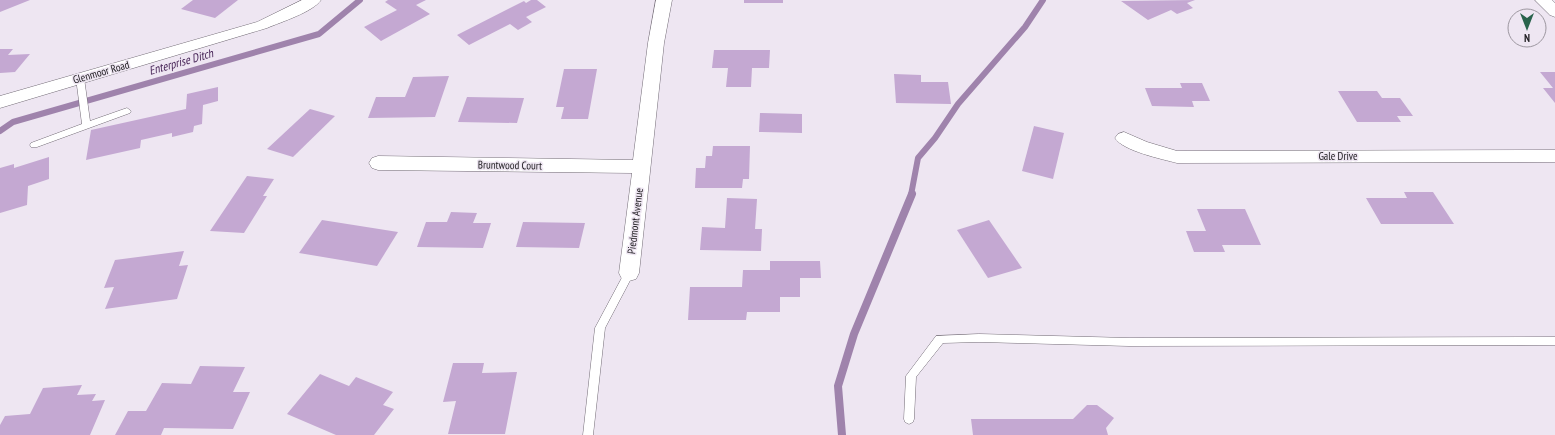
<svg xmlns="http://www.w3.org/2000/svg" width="1555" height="435" font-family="'PT Sans Narrow',sans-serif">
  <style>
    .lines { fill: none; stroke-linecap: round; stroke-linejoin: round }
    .stream-far1 { stroke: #9f83ac; stroke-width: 6 }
    .stream { stroke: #9f83ac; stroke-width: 8 }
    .building { fill: #c4a8d2 }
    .lane-casing { stroke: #736c76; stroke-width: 1 }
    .street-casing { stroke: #736c76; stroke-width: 1 }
    .lane { fill: #fff; fill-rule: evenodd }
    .street { fill: #fff; fill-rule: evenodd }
    .labels { text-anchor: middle; stroke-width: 3; stroke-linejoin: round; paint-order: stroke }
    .street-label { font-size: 11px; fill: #232125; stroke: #eee6f2 }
    .water-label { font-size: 12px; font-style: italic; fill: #421e52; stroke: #eee6f2 }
  </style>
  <rect width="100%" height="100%" fill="#eee6f2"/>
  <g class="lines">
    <g class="stream-far1">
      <path d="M0 131 13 122 319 34 360 0"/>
      <path d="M911 195 918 158 935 138 958 104 1025 27 1043 0"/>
    </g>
    <path class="stream" d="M842 435 838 386 854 334 912 194"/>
  </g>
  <g class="building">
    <path d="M0 0H30L0 12Z"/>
    <path d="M193 0H238L215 18 181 9Z"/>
    <path d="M388 0H426L416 5 430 14 381 41 364 27 397 10 385 2Z"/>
    <path d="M531 0H537L546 7 526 17 532 22 518 30 510 24 469 45 457 35 524 1 526 3Z"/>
    <rect x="744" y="0" width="39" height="3"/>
    <path d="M1195 0 1187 3 1193 8 1177 14 1171 10 1148 20 1121 1Z"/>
    <path d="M0 49H13L8 55 30 54 15 72 0 73Z"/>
    <path d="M714 50H770L769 68H752L751 87H726L728 68H712Z"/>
    <path d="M564 69H597L588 119H561L564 107H556Z"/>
    <path d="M1540 72H1555V103L1543 88H1553Z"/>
    <path d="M894 74 921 75V82H948L951 104 896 103Z"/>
    <path d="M449 76 435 117 368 118 376 97H405L413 77Z"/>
    <path d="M1180 83H1202L1210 101H1192L1194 107 1152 106 1145 88H1182Z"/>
    <path d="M218 87V101L203 105 202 124 194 126 193 132 172 137V133L141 140 140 148 86 160 91 130 186 109 187 94Z"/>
    <path d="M1338 91H1377L1382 98H1400L1413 116H1397L1401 122H1357Z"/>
    <path d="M467 97 524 98 517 123 458 122Z"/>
    <path d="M310 109 335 116 293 157 267 149Z"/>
    <path d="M760 113 802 114V133L759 132Z"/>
    <path d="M1034 126 1064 133 1053 179 1022 171Z"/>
    <path d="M713 146H750L749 179H743L742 188H695L696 168H705L706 156H712Z"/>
    <path d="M49 157V179L28 186 27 205 0 213V168L14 164V168Z"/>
    <path d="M247 176 274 179 263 196H267L244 233 210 231Z"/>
    <path d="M1404 192H1433L1454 224H1381L1366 198H1407Z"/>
    <path d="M727 198 757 199 755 229H762L761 251 700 250 702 227 725 228Z"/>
    <path d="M1197 209H1245L1261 245H1222L1225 252H1194L1186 231H1206Z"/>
    <path d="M451 212 477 213 473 223H491L483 248 417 247 426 222H447Z"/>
    <path d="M322 220 398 232 377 266 299 253Z"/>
    <path d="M989 220 1022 268 988 278 957 230Z"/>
    <path d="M523 222 585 223 579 248 516 247Z"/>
    <path d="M184 251 179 266 188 265 177 299 105 309 114 287 104 288 115 260Z"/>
    <path d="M770 261H820L821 278H800V297H780V312H747L746 320H688L690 287H742L743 270H770Z"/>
    <path d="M453 363H484L482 373 517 372 505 434H448L456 401 443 402Z"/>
    <path d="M200 366 245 367 233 392H250L233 429 164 428 161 435H115L128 411H146L162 383 191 384Z"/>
    <path d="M320 374 349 386 356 377 393 392 383 405 394 409 374 435H336L287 414Z"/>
    <path d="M82 385 77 395 96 394 92 401 105 400 90 435H0V425L5 416 30 414 43 388Z"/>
    <path d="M1087 405H1097L1114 418 1106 428 1108 435H973L971 419H1073Z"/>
  </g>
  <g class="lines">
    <defs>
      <g id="lane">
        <path d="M80 75 84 78 90 121 127 108 131 111 130 113 37 147H31L30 145 31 143 82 124 76 78Z"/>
        <path d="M629 269 632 270 634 273 605 328 593 435H583L595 328 626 270Z"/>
        <path d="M979 334 1129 338 1555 337V345L1129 346 979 342 943 343 916 377 914 419 913 422 909 424 905 422 904 419 906 376 936 336Z"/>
      </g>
      <g id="street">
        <path d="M302 0H321C313 12 281 22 267 28L0 108V96L257 22Z"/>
        <path d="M656 0H672L664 43 639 273 636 279 629 281 622 279 619 273 632 173 378 170 372 168 369 163 372 158 378 156 633 160 648 43Z"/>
        <path d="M1535 0H1552L1555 3V17L1550 15Z"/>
        <path d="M1124 132 1147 142 1177 151 1555 150V162L1177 163C1162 159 1123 151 1115 138L1118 134Z"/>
      </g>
    </defs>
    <use href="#lane" class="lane-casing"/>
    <use href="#street" class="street-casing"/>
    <use href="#lane" class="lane"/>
    <use href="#street" class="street"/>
  </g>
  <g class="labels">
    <g class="street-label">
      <text transform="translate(101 72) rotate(-16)" y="4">Glenmoor Road</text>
      <text x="1338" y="160">Gale Drive</text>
      <text transform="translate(510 165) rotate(1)" y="4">Bruntwood Court</text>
      <text transform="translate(635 221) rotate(-83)" y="4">Piedmont Avenue</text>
    </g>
    <g class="water-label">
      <text transform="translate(181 62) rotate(-16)" y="4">Enterprise Ditch</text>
    </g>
  </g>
  <g transform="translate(1527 28) rotate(180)"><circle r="19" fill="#eee6f2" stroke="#9d97a0"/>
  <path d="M0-3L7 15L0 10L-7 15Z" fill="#29634c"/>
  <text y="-6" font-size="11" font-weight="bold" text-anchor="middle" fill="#232125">N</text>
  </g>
</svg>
